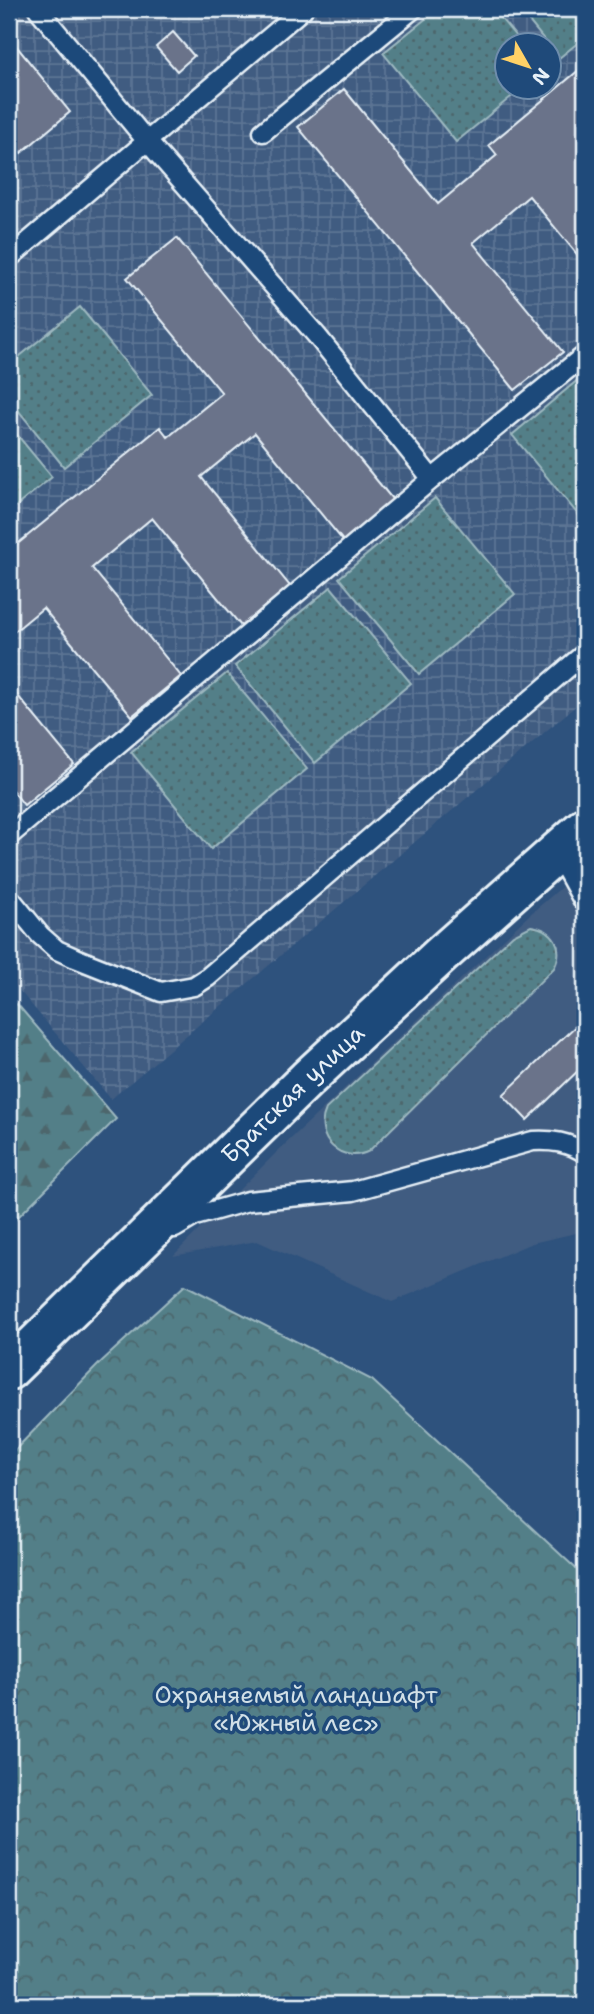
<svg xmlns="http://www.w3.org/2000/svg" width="594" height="2014" font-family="'Shantell Sans',sans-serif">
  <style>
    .built { fill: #405c81 }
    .industrial { fill: url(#industrial-grid); fill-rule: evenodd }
    .grass { fill: url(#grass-dots); stroke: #9db8c0; stroke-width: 2 }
    .forest { fill: url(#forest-firs); stroke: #9db8c0; stroke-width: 2 }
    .park { fill: url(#park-crowns); stroke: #9db8c0; stroke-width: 2 }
    .building { fill: #6a738a; stroke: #e8f1f8; stroke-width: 2 }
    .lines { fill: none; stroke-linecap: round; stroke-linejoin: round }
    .service-casing { stroke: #e8f1f8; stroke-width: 23 }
    .secondary-casing { stroke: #e8f1f8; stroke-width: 44 }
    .service { stroke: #1f4a7a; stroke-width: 18 }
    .secondary { stroke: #1f4a7a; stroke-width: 38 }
    .labels { text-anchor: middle; stroke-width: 7; stroke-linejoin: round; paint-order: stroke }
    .street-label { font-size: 24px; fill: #e8f1f8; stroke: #1f4a7a }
    .park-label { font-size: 24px; fill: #d2e0e7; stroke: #1f4a7a }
  </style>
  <defs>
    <pattern id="industrial-grid" width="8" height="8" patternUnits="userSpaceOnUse" patternTransform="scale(1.75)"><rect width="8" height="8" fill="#405c81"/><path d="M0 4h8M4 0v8" fill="none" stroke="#5c7494"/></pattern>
    <pattern id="grass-dots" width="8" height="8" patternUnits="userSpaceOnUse" patternTransform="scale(1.75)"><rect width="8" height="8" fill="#527f88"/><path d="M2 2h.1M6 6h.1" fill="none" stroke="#4d666c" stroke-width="1.8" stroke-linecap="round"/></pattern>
    <pattern id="forest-firs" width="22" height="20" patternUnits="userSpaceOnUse" patternTransform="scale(1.75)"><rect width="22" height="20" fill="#527f88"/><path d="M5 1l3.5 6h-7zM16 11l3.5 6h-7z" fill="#4d666c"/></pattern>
    <pattern id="park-crowns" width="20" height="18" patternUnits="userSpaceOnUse" patternTransform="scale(1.75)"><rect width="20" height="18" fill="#527f88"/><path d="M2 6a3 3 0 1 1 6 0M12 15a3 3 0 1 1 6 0" fill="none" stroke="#4d666c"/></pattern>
  </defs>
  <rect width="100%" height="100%" fill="#2e527d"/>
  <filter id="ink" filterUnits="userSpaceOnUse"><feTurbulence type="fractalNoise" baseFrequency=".0143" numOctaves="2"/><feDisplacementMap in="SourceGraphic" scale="14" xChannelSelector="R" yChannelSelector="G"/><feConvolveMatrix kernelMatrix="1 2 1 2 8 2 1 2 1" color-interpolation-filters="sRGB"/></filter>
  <g filter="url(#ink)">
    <path class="built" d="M585 867V1231L532 1243 392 1302 257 1241 173 1256 279 1150 528 916Z"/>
    <path class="industrial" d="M9 9H585V698L111 1099 14 984 9 986ZM506 46H548V88H506Z"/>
    <g class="grass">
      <path d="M438 9H493L523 45 506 46V88H522L456 142 383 53Z"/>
      <path d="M519 9H585V37L559 58Z"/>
      <path d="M80 307 152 395 64 467 9 399V365Z"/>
      <path d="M585 374V523L512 435Z"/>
      <path d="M9 425 52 477 9 512Z"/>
      <path d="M435 498 515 594 419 674 339 578Z"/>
      <path d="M331 587 411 683 315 763 235 666Z"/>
      <path d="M227 673 307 769 211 849 131 752Z"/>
      <path d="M531 926C554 929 565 947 554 968L369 1151C343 1165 312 1139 326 1109L513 935Z"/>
    </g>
    <path class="forest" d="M17 1004 116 1119 9 1226V1008Z"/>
    <path class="park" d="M185 1285 372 1380 585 1577V2005H9V1456L102 1361Z"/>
    <g class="building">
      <path d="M173 32 194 56 177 71 156 47Z"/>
      <path d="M9 37 70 112 21 153 9 138Z"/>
      <path d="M585 65V150L580 155 585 162V264L529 196 473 243 563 352 515 390 298 127 344 89 438 204 497 155 489 145Z"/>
      <path d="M177 238 393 500 344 542 255 433 201 477 290 586 241 626 152 518 92 568 181 676 132 716 43 608 9 636V551L160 427 168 437 222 393 127 278Z"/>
      <path d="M9 685 74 764 24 805 9 786Z"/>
      <path d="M585 1017V1064L527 1120 503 1095Z"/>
    </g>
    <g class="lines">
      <defs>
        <g id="service">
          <path d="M38 9 146 140 317 336 432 479"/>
          <path d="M263 132 413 9"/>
          <path d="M9 258 303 9"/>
          <path d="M9 836 432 479 585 355"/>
          <path d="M557 853 585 904"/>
          <path d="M9 897 40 935 57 950 75 958 161 992 194 986 208 977 585 653"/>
          <path d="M175 1228 195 1216 248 1201 353 1191 533 1141C552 1140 568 1142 585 1153"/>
        </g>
        <g id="secondary">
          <path id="s1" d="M9 1370 307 1079 442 954 585 827"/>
        </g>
      </defs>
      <use href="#service" class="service-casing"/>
      <use href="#secondary" class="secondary-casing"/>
      <use href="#service" class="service"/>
      <use href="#secondary" class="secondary"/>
    </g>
  </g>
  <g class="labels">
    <g class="street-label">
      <text dy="8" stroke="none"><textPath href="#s1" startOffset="396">Братская улица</textPath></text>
    </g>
    <g class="park-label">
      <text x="296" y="1703">Охраняемый ландшафт<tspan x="296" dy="28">«Южный лес»</tspan></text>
    </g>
  </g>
  <rect width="594" height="2014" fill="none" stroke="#1f4a7a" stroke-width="35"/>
  <rect x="18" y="18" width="559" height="1979" fill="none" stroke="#e8f1f8" stroke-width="2.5" filter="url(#ink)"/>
  <g transform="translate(528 66) rotate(129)"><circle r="33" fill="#1f4a7a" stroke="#6f8dac" stroke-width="2"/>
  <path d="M0-5L12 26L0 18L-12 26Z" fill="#ffd166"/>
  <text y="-10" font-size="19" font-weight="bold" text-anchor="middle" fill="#e8f1f8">N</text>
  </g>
</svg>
